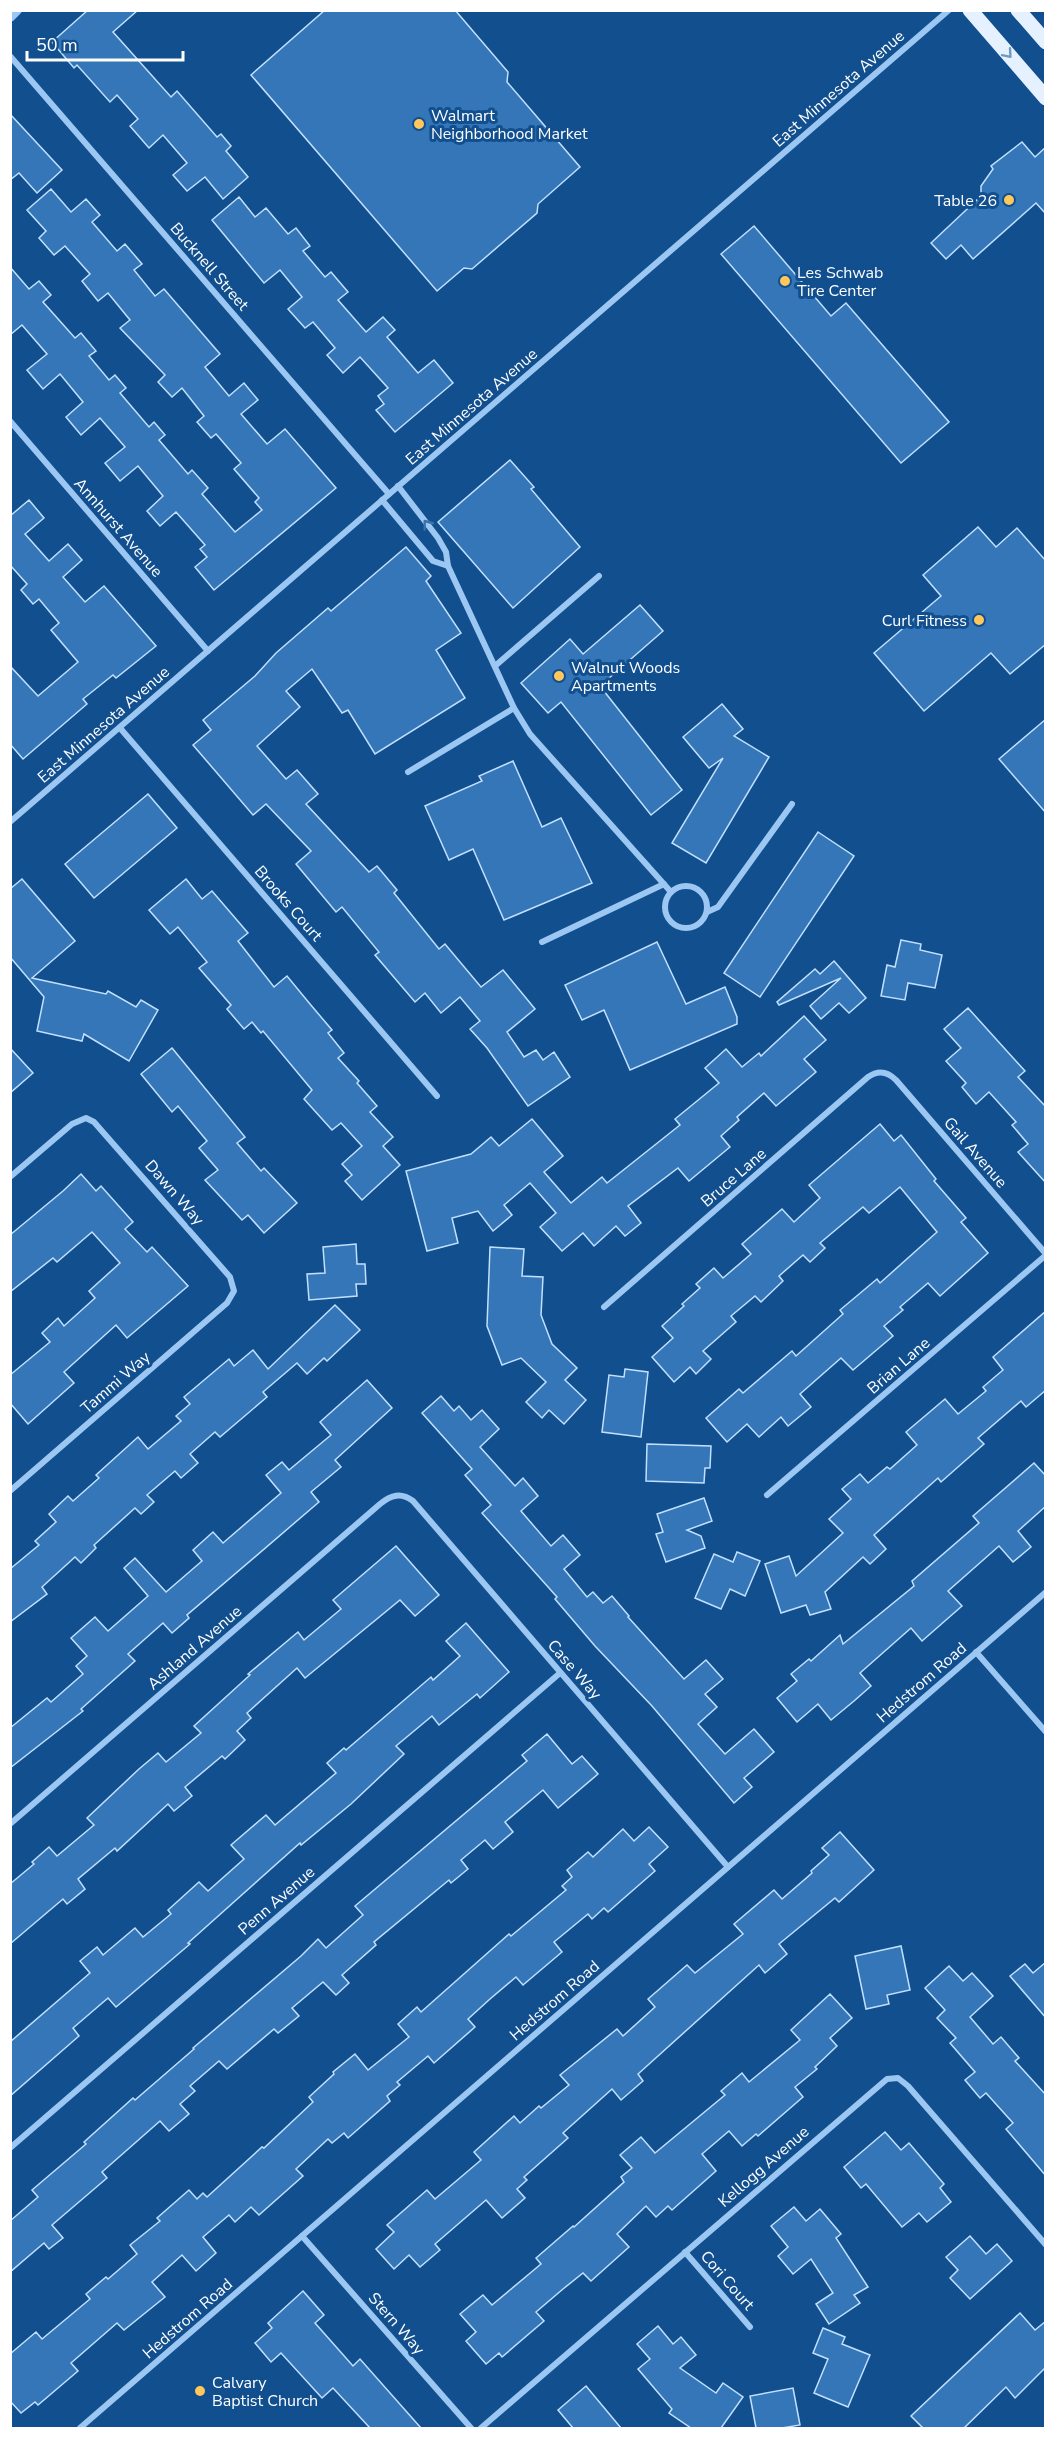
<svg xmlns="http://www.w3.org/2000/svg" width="1056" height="2439" font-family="'Nunito Sans',sans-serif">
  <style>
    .building { fill: #3476b7; stroke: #c2e0fd; stroke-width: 1.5 }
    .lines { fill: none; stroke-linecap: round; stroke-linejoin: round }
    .minor { stroke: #9bc7f2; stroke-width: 6 }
    .tertiary { stroke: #9bc7f2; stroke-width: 10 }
    .primary { stroke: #e6f1ff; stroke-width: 15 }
    .oneway { stroke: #7198c1 }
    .oneway2 { stroke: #3a73ad }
    .poi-dot { fill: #ffc75c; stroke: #114f8f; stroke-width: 2 }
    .labels { text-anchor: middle; stroke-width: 6; stroke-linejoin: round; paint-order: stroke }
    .street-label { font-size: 16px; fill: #fff; stroke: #114f8f }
    .poi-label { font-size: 16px; fill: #fff; stroke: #114f8f; text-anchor: start }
  </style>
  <rect width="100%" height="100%" fill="#114f8f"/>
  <g class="building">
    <path d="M88 10H138L113 32 171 97 177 91 217 137 221 134 231 146 226 151 248 177 223 199 205 177 187 191 173 175 187 163 163 135 149 148 130 126 138 119 117 95 110 102 77 65 74 68 52 42Z"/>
    <path d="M325 10H455L508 72 507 82 580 167 538 204 537 213 472 269 464 268 437 291 251 75Z"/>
    <path d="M10 114 62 170 37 193 19 173 10 180Z"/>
    <path d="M1022 142 1035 157 1046 147V214L1036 203 973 259 961 245 946 259 931 243 981 196V186L993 169 991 166Z"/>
    <path d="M51 189 71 212 86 199 100 215 92 222 117 251 125 244 142 264 134 270 155 296 164 289 220 354 205 367 229 396 244 383 258 400 241 414 267 444 285 429 336 488 214 590 195 567 207 557 200 549 205 545 176 512 160 526 147 511 163 496 138 466 120 481 105 463 125 447 100 418 81 435 66 417 83 402 60 374 43 389 27 370 47 354 22 325 10 335V267L29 289 39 281 51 295 43 302 75 338 81 333 96 351 89 356 109 380 115 375 126 388 120 393 149 427 154 422 165 435 159 440 188 474 192 470 208 488 202 494 235 532 262 510 255 502 259 498 234 469 241 463 216 434 211 438 197 422 204 416 182 388 172 397 158 382 165 375 120 328 130 320 108 293 98 301 82 281 90 274 65 246 54 255 39 238 46 231 27 210Z"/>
    <path d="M239 197 255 217 266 208 288 234 296 228 310 246 303 251 325 277 331 272 348 292 338 300 366 332 383 317 395 330 387 337 418 373 434 360 453 383 395 432 376 410 384 404 378 396 388 388 360 357 343 373 327 355 335 348 313 322 305 328 288 309 302 297 280 270 264 283 212 220Z"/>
    <path d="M754 226 831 316 846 303 949 422 901 463 721 254Z"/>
    <path d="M510 460 534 487 531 489 580 547 513 608 438 522Z"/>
    <path d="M29 500 44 518 25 534 49 561 68 544 82 560 63 577 85 602 104 586 156 646 116 678 113 675 83 699 87 704 23 759 10 744V666L38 696 78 662 51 630 59 623 39 599 33 604 21 590 27 584 10 565V516Z"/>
    <path d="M978 527 996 547 1017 528 1046 561V644L1010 674 991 653 924 711 874 653 941 596 923 575Z"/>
    <path d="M406 547 431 576 426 581 461 633 436 650 465 698 375 754 348 710 342 713 312 669 286 691 300 707 257 746 286 779 297 770 318 794 306 804 369 872 377 866 397 890 394 893 439 949 445 944 481 987 503 970 535 1009 507 1032 524 1057 536 1050 543 1060 554 1052 570 1077 528 1106 487 1048 470 1029 480 1021 460 997 441 1013 425 993 415 1002 375 955 379 952 342 907 336 912 296 864 311 851 266 804 253 815 193 745 211 730 203 720 255 676 276 653 328 608 331 611Z"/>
    <path d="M640 605 663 631 600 686 682 790 651 815 561 702 548 713 521 683 570 639 583 654Z"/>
    <path d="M722 704 743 729 734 736 769 757 706 863 672 843 723 758 709 768 683 737Z"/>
    <path d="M1046 719V813L999 759Z"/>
    <path d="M513 761 542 827 561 818 592 883 504 920 473 849 449 860 425 806 482 781 479 776Z"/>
    <path d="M148 794 177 828 94 898 65 864Z"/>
    <path d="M818 832 854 856 760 997 724 973Z"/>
    <path d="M22 879 75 941 32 978 106 994 108 991 136 1007 141 1000 158 1010 129 1061 84 1034 82 1041 37 1031 44 997 10 957V889Z"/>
    <path d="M186 879 202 899 212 891 248 933 238 941 274 987 287 976 310 1004 332 1030 328 1033 344 1053 338 1058 359 1081 357 1083 377 1106 370 1112 393 1137 383 1146 400 1165 362 1200 345 1181 352 1175 342 1164 362 1146 341 1123 332 1130 304 1099 312 1090 263 1031 261 1033 252 1022 244 1029 227 1009 231 1005 199 968 207 962 178 927 170 934 149 910Z"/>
    <path d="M901 940 921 944 920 950 942 955 935 988 908 983 905 1000 881 996 887 965 895 967Z"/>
    <path d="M657 942 686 1004 725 987 737 1017V1024L630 1070 604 1010 582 1020 565 985Z"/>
    <path d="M834 961 866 998 849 1013 839 1003 821 1019 810 1006 841 978 779 1005 777 1002 815 969 820 974Z"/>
    <path d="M968 1008 1025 1071 1018 1077 1046 1107V1183L1018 1152 1028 1144 1012 1125 1016 1122 989 1092 976 1104 962 1087 966 1083 946 1061 961 1048 944 1029Z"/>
    <path d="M804 1016 826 1040 804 1059 816 1072 776 1106 764 1093 737 1117 739 1120 721 1136 730 1147 689 1181 678 1168 628 1206 641 1223 625 1236 616 1226 594 1246 583 1233 562 1251 540 1227 556 1213 530 1183 504 1205 512 1215 493 1231 478 1211 452 1218 458 1243 427 1251 406 1171 471 1154 491 1137 499 1146 532 1119 563 1156 544 1172 571 1203 602 1177 607 1183 680 1125 675 1119 719 1083 705 1068 726 1049 742 1067 759 1053 761 1056Z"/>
    <path d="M10 1048 33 1073 10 1093Z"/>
    <path d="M172 1048 245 1137 237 1143 261 1171 264 1168 297 1203 264 1233 248 1215 242 1220 205 1180 218 1170 199 1148 207 1141 178 1106 172 1112 141 1074Z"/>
    <path d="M880 1124 894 1141 901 1135 936 1179 934 1181 966 1218 961 1222 988 1253 940 1296 928 1283 900 1307 903 1310 884 1326 893 1336 853 1370 841 1358 800 1394 811 1407 788 1426 781 1417 759 1437 747 1424 727 1442 706 1418 739 1389 743 1393 792 1351 796 1356 843 1314 840 1310 877 1279 880 1283 937 1232 900 1187 869 1213 863 1207 820 1243 825 1248 810 1262 803 1255 779 1276 783 1281 761 1302 755 1296 731 1316 736 1322 703 1351 711 1359 696 1374 690 1367 674 1382 652 1357 673 1338 662 1326 684 1306 682 1304 700 1288 696 1284 714 1268 723 1278 751 1254 742 1244 782 1209 794 1222 820 1198 809 1185Z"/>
    <path d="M81 1174 96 1191 101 1186 133 1222 125 1229 147 1252 152 1247 188 1286 127 1338 116 1325 64 1372 74 1383 28 1424 10 1403V1375L50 1342 42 1333 58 1318 64 1326 95 1298 89 1291 120 1263 92 1232 57 1262 53 1258 10 1292V1235L63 1191Z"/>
    <path d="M356 1244 357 1264H365L366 1284H356L357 1296 309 1300 307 1274 325 1273 323 1247Z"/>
    <path d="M490 1247 524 1249 522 1276 543 1277 541 1315 552 1344 577 1368 565 1380 586 1400 564 1424 549 1410 542 1418 526 1402 546 1382 521 1358 502 1365 487 1326Z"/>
    <path d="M335 1305 360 1330 327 1361 324 1358 307 1374 297 1363 263 1392 267 1397 220 1437 215 1432 190 1454 198 1463 181 1478 175 1471 147 1495 154 1502 141 1514 135 1508 94 1545 96 1548 81 1563 75 1557 42 1587 47 1594 10 1622V1569L39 1545 35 1541 56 1522 49 1514 68 1496 73 1501 99 1478 96 1475 138 1437 148 1449 181 1421 176 1416 190 1404 184 1397 229 1359 234 1366 253 1350 268 1369Z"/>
    <path d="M1046 1311V1390L1026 1407 1021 1401 978 1438 984 1444 941 1482 938 1478 874 1535 886 1549 870 1564 863 1557 825 1592 831 1609 810 1615 806 1605 781 1613 765 1564 789 1556 796 1576 843 1533 829 1519 851 1499 842 1489 860 1474 868 1483 887 1467 890 1469 917 1445 906 1432 945 1399 958 1414 986 1391 983 1387 1003 1370 993 1357Z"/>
    <path d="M625 1369 648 1372 641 1437 602 1432 609 1375 624 1377Z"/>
    <path d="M367 1380 392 1408 335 1460 341 1467 311 1492 319 1502 187 1615 189 1618 172 1633 163 1623 128 1654 135 1661 81 1709 83 1711 10 1768V1728L47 1698 51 1702 83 1674 76 1666 87 1656 71 1638 95 1617 108 1631 148 1596 124 1568 135 1558 166 1592 202 1561 193 1550 213 1532 223 1543 281 1493 266 1475 282 1462 289 1470 331 1435 320 1422Z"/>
    <path d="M441 1396 454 1411 459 1406 471 1420 482 1410 499 1429 480 1447 515 1486 523 1478 538 1496 521 1511 551 1546 563 1535 580 1555 564 1569 587 1597 593 1592 603 1603 612 1596 629 1616 628 1617 684 1679 706 1660 723 1679 705 1694 717 1707 698 1724 725 1754 754 1729 774 1752 744 1778 752 1787 734 1803 652 1706 595 1646 555 1599 557 1597 482 1513 491 1505 465 1475 472 1469 422 1413Z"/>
    <path d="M647 1444 711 1446 710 1468H705L704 1483 646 1481Z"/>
    <path d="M1034 1463 1046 1476V1506L1018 1531 1031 1547 1013 1562 999 1546 948 1591 962 1606 922 1641 911 1628 860 1673 871 1686 854 1701 831 1720 818 1704 797 1722 777 1698 797 1681 791 1674 809 1659 811 1661 840 1635 843 1644 914 1586 912 1581 979 1523 973 1516Z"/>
    <path d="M704 1498 712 1521 687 1530 701 1536 705 1548 666 1562 656 1534 663 1532 657 1514Z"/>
    <path d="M396 1546 439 1595 415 1616 400 1600 305 1678 297 1668 247 1713 251 1718 237 1731 245 1740 225 1759 222 1756 185 1787 192 1796 174 1811 168 1804 117 1851 115 1848 78 1879 85 1889 67 1904 63 1899 10 1944V1884L34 1864 32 1862 49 1847 57 1856 94 1825 87 1818 139 1769 158 1753 166 1762 201 1733 194 1726 250 1675 248 1674 298 1632 304 1640 341 1609 333 1600Z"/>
    <path d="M737 1552 760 1561 745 1596 730 1589 721 1609 695 1598 714 1554 733 1562Z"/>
    <path d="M466 1623 509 1672 480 1698 477 1694 439 1725 432 1716 396 1746 404 1754 351 1804 301 1845 300 1843 188 1943 190 1944 116 2007 108 1998 73 2028 79 2036 10 2096V2042L90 1973 80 1961 97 1947 103 1955 135 1928 143 1937 171 1914 168 1910 199 1882 208 1891 244 1859 231 1845 266 1815 275 1825 336 1773 327 1763 344 1748 346 1750 431 1677 433 1680 460 1656 446 1641Z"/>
    <path d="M547 1734 572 1764 582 1756 598 1774 558 1808 543 1790 505 1822 513 1832 493 1849 485 1840 461 1860 468 1869 451 1883 449 1880 374 1942 376 1945 342 1975 349 1983 336 1995 323 1982 292 2008 299 2016 278 2033 274 2029 227 2069 219 2061 190 2086 195 2091 180 2104 189 2114 169 2131 160 2121 102 2172 107 2178 52 2225 63 2238 49 2249 44 2243 10 2272V2221L38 2197 32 2190 86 2144 84 2142 133 2098 135 2100 194 2049 193 2048 301 1956 318 1939 326 1948 363 1915 355 1906 527 1761 522 1755Z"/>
    <path d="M649 1827 668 1847 649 1864 655 1871 608 1912 604 1908 592 1919 588 1914 554 1942 562 1952 523 1985 516 1977 490 1999 468 2019 475 2027 434 2063 428 2056 397 2082 400 2085 387 2096 390 2101 348 2138 344 2133 332 2143 328 2139 296 2169 303 2176 259 2215 251 2207 235 2222 229 2215 203 2237 216 2253 196 2271 182 2255 152 2282 165 2297 124 2330 117 2323 71 2363 78 2371 38 2405 35 2402 21 2413 10 2401V2354L36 2332 42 2339 90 2299 86 2294 106 2277 108 2279 137 2254 130 2245 160 2221 157 2218 189 2190 197 2199 203 2193 207 2197 262 2147 264 2148 313 2102 309 2097 334 2074 333 2072 355 2054 368 2070 409 2037 398 2024 417 2007 421 2012 509 1934 511 1936 566 1890 562 1886 572 1877 567 1870 588 1852 593 1857 623 1829 634 1841Z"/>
    <path d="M840 1832 874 1870 839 1902 835 1898 779 1944 787 1954 765 1973 759 1965 638 2074 643 2081 621 2100 612 2089 563 2133 568 2138 524 2177 527 2180 517 2189 525 2198 502 2218 486 2200 435 2244 440 2250 420 2267 409 2255 394 2269 376 2249 394 2232 387 2225 427 2190 435 2199 481 2160 474 2152 514 2116 520 2123 539 2106 541 2108 569 2085 560 2075 617 2029 623 2036 655 2007 648 1999 687 1965 695 1973 743 1934 734 1924 774 1890 782 1899 812 1873 811 1871 829 1855 822 1848Z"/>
    <path d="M901 1946 910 1990 887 1995 889 2004 866 2009 855 1956Z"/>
    <path d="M1046 1962V2018L1010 1976 1025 1964 1033 1973Z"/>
    <path d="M949 1966 963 1981 972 1973 993 1996 970 2017 993 2044 1001 2037 1019 2058 1015 2061 1046 2095V2176L1006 2129 1013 2123 986 2093 980 2098 965 2080 975 2072 950 2043 956 2038 937 2018 945 2010 925 1988Z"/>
    <path d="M830 1994 852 2018 830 2038 837 2046 815 2067 817 2069 795 2087 803 2097 758 2136 756 2134 742 2146 729 2131 702 2154 716 2171 672 2210 668 2206 656 2217 646 2206 617 2234 629 2247 591 2281 583 2273 563 2289 536 2312 544 2321 502 2357 499 2353 486 2364 466 2341 476 2332 460 2314 483 2295 492 2305 541 2264 536 2258 573 2226 574 2227 624 2182 621 2177 632 2168 620 2155 641 2137 655 2153 725 2095 721 2091 742 2073 749 2082 800 2040 791 2030Z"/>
    <path d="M885 2132 901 2150 909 2143 944 2184 940 2188 951 2202 927 2222 919 2213 902 2227 866 2184 861 2188 844 2167Z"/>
    <path d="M794 2207 806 2221 820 2209 841 2234 836 2238 868 2287 854 2295 860 2303 829 2324 816 2304 833 2293 811 2259 793 2274 778 2256 788 2247 771 2226Z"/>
    <path d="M970 2236 986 2254 997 2244 1012 2261 970 2299 950 2278 958 2270 946 2257Z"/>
    <path d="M303 2291 324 2315 315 2323 353 2366 360 2359 421 2428H370L333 2388 322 2398 281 2353 271 2362 255 2343 272 2328 268 2323Z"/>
    <path d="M1020 2313 1035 2330 1046 2321V2367L1015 2398 1006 2387 964 2428H923L911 2416Z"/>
    <path d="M658 2326 673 2344 681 2337 696 2355 680 2368 716 2393 723 2383 743 2397 721 2428H691L669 2413 672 2409 638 2369 650 2359 637 2344Z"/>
    <path d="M823 2328 845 2337 842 2344 870 2355 848 2407 814 2393 828 2359 813 2353Z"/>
    <path d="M586 2386 621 2428H573L558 2410Z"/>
    <path d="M793 2388 800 2425 782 2428H756L750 2396Z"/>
  </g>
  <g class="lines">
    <g class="minor">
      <path d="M10 56 389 494"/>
      <path d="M10 421 208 651"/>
      <path d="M398 486 438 538 446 552 448 566 514 708 530 734 671 892"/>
      <path d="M382 500 433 561 448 566"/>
      <path d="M495 666 599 576"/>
      <path d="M120 728 437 1096"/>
      <path d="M408 772 514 708"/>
      <path d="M10 822 949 10"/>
      <circle cx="686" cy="907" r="21"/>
      <path d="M707 912 718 907 792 804"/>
      <path d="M542 942 664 884"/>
      <path d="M10 1177 72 1124 86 1118 94 1122 230 1277 234 1291 227 1303 10 1491"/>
      <path d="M604 1307 868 1077C878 1070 887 1071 896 1080L1046 1254"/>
      <path d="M767 1495 1046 1255"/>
      <path d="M976 1652 1046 1732"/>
      <path d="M10 1824 380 1504C391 1495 401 1492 413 1501L728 1867"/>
      <path d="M10 2148 560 1673"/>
      <path d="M302 2236 471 2428"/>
      <path d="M685 2252 750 2327"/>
      <path d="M80 2428 1046 1592"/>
      <path d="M481 2428 887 2079 898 2078 908 2086 1046 2245"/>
    </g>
    <path class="tertiary" d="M10 17 17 10"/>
    <g class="primary">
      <path d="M970 10 1046 98"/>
      <path d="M1018 10 1046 42"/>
    </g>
  </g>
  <defs><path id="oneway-chevron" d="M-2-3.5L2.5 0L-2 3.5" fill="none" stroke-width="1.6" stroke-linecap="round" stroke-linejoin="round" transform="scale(1.5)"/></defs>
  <use class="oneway" href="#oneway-chevron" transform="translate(1008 54) rotate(49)"/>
  <use class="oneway2" href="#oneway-chevron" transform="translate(427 524) rotate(-127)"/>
  <g class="poi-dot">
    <circle cx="419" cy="124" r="6"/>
    <circle cx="1009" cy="200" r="6"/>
    <circle cx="785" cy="281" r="6"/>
    <circle cx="979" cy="620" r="6"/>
    <circle cx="559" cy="676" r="6"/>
    <circle cx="200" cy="2391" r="6"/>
  </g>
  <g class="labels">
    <g class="street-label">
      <text transform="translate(838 88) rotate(-41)" y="6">East Minnesota Avenue</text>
      <text transform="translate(210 266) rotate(49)" y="6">Bucknell Street</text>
      <text transform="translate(471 406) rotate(-41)" y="6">East Minnesota Avenue</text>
      <text transform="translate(119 527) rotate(49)" y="6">Annhurst Avenue</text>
      <text transform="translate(103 724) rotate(-41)" y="6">East Minnesota Avenue</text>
      <text transform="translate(289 903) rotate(49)" y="6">Brooks Court</text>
      <text transform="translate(976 1152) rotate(49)" y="6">Gail Avenue</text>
      <text transform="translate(733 1177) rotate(-41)" y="6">Bruce Lane</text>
      <text transform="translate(175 1192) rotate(49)" y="6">Dawn Way</text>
      <text transform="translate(898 1365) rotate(-41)" y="6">Brian Lane</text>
      <text transform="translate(115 1382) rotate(-41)" y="6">Tammi Way</text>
      <text transform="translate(194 1647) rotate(-41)" y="6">Ashland Avenue</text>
      <text transform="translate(575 1669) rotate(49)" y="6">Case Way</text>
      <text transform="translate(921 1682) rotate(-41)" y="6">Hedstrom Road</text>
      <text transform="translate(276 1900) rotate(-41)" y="6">Penn Avenue</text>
      <text transform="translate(554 2000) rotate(-41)" y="6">Hedstrom Road</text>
      <text transform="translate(763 2166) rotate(-41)" y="6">Kellogg Avenue</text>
      <text transform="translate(728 2280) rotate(49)" y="6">Cori Court</text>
      <text transform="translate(187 2318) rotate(-41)" y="6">Hedstrom Road</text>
      <text transform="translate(397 2323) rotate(49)" y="6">Stern Way</text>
    </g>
    <g class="poi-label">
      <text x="431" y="121">Walmart<tspan x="431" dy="18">Neighborhood Market</tspan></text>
      <text x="997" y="206" text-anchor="end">Table 26</text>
      <text x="797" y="278">Les Schwab<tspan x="797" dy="18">Tire Center</tspan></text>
      <text x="967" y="626" text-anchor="end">Curl Fitness</text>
      <text x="571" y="673">Walnut Woods<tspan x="571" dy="18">Apartments</tspan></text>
      <text x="212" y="2388">Calvary<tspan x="212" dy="18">Baptist Church</tspan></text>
    </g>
  </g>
  <rect width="1056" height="2439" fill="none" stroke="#ffffff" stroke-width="24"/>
  <path d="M27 51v9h156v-9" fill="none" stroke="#ffffff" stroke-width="3"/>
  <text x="36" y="51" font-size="18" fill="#ffffff" stroke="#114f8f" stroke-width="4.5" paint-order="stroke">50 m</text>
</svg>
